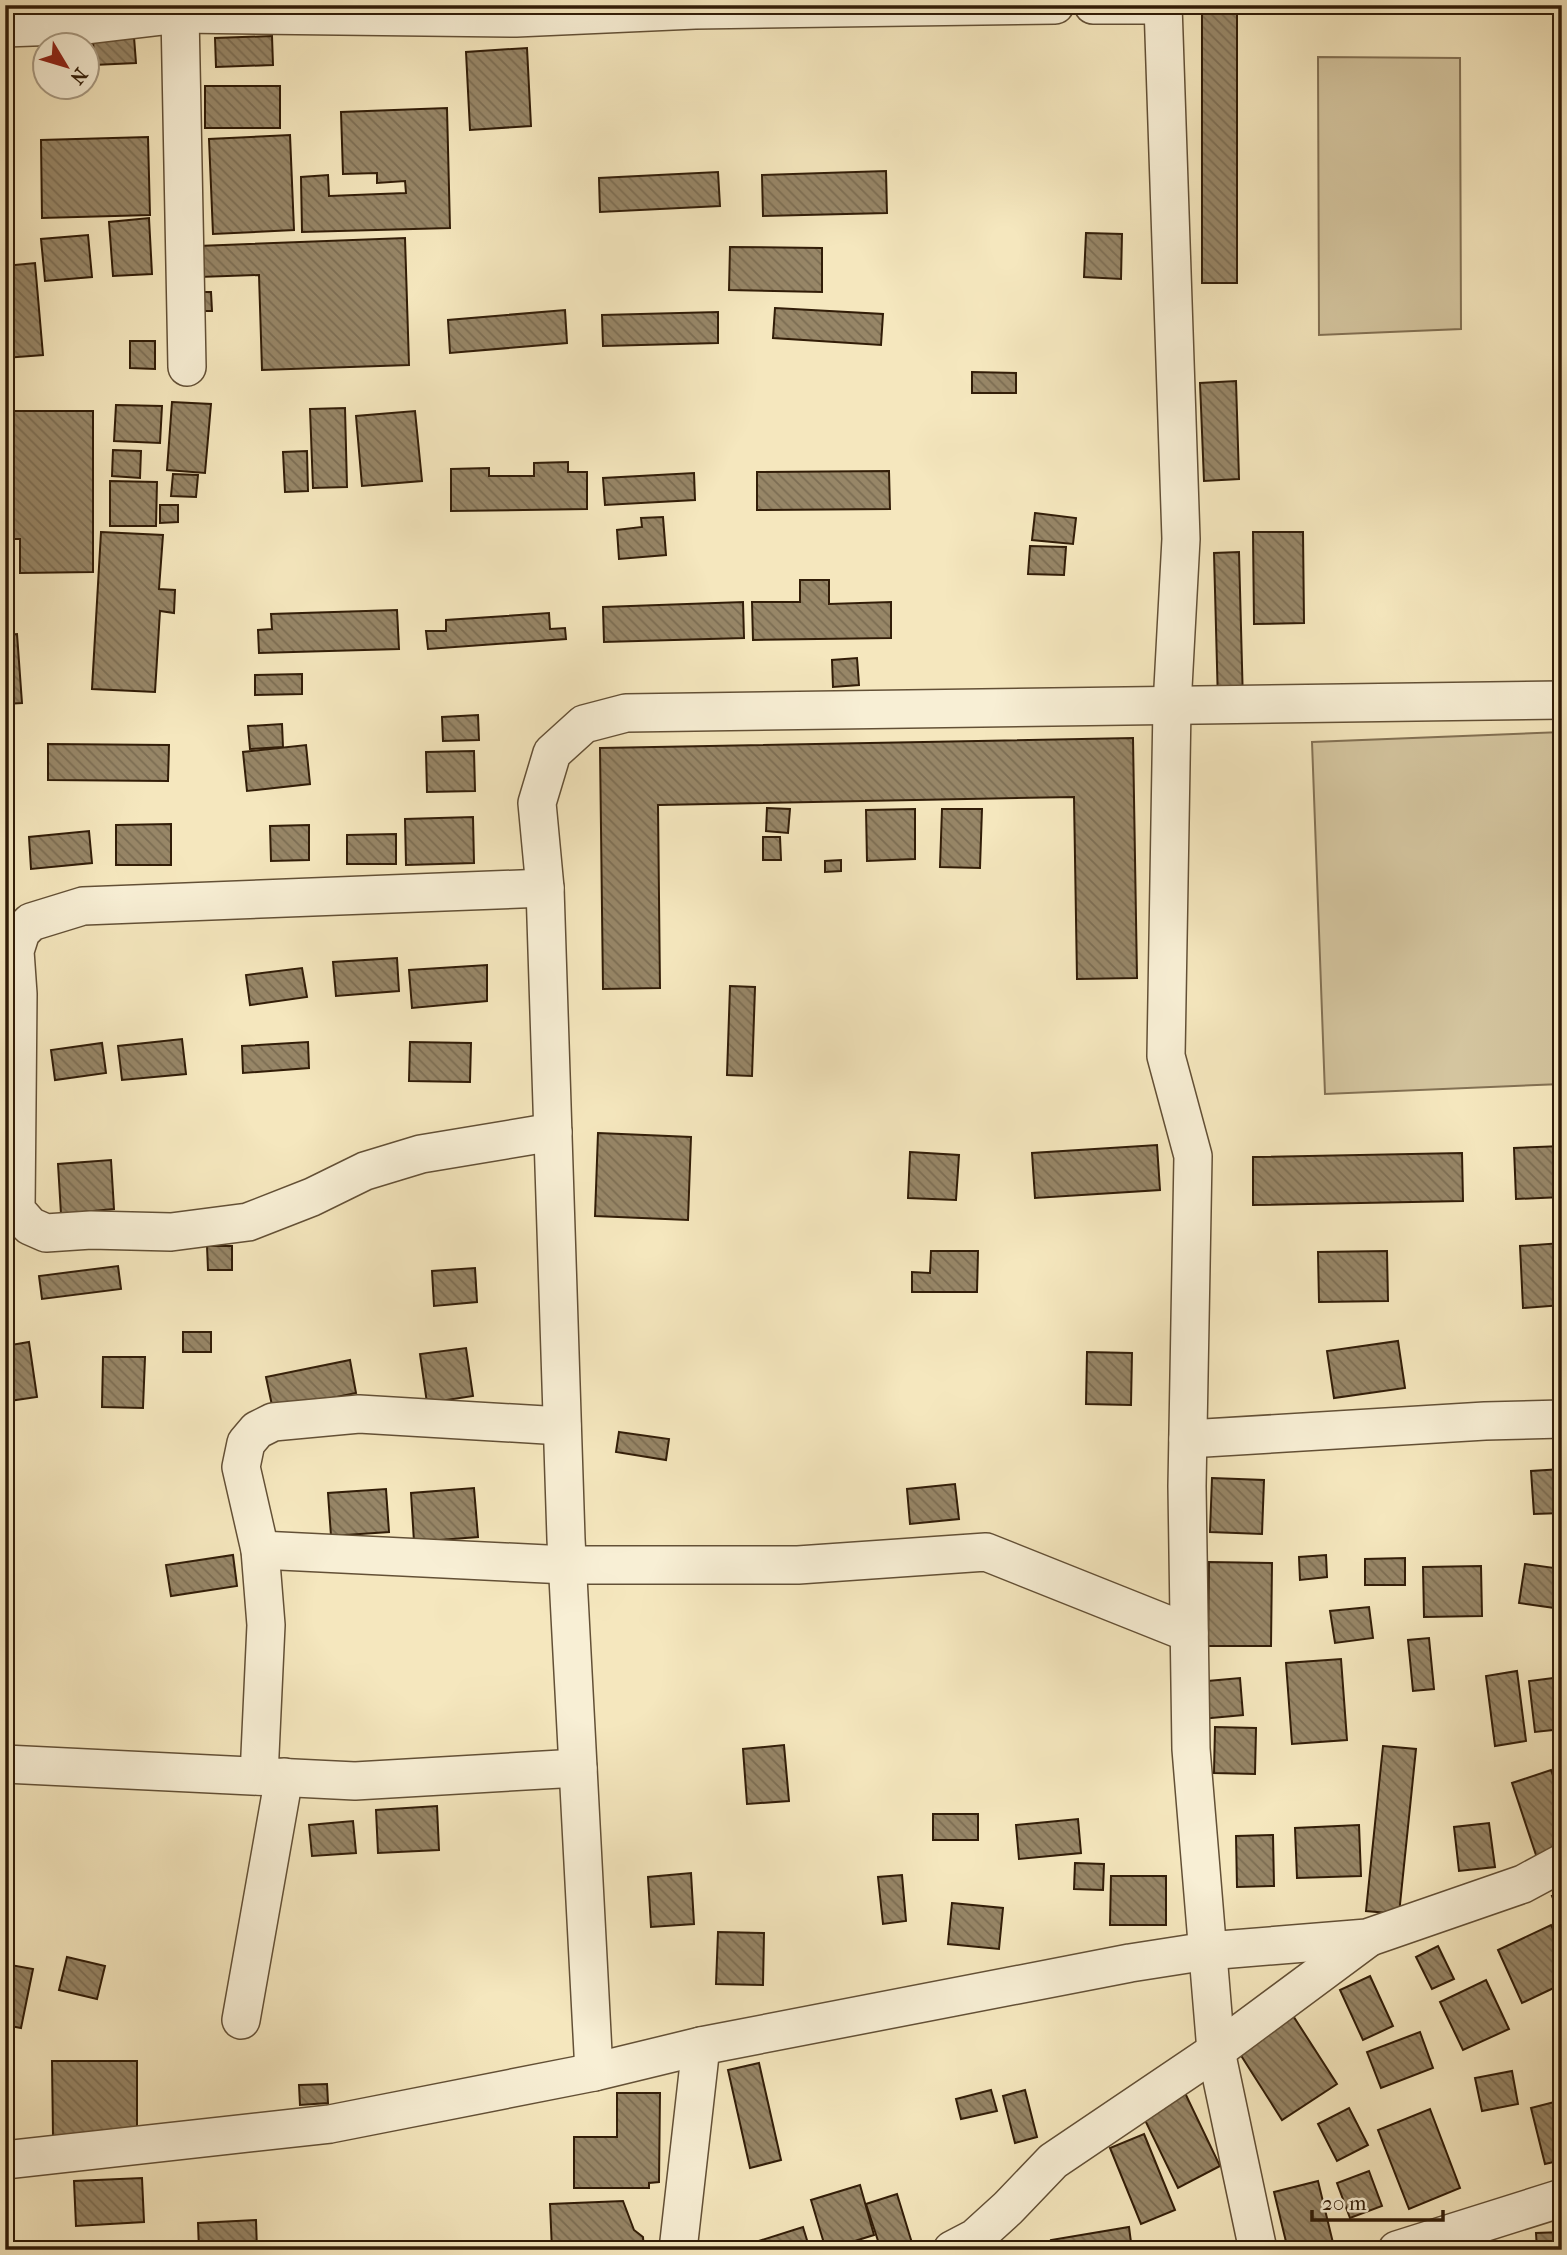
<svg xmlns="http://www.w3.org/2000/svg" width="1567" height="2255" font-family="'IM FELL French Canon',serif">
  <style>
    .grass { fill: #d4c59f; stroke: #837154; stroke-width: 2 }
    .building { fill: url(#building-back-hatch); stroke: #321d08; stroke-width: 2 }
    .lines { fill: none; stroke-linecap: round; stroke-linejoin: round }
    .street-casing { stroke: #635036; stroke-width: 40 }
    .street { stroke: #f8efd5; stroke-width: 37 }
  </style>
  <defs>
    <pattern id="building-back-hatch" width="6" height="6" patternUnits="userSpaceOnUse" patternTransform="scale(1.75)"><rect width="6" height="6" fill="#978667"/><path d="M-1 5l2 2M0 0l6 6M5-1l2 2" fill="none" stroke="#7c6d53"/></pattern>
  </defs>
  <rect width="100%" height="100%" fill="#f5e7be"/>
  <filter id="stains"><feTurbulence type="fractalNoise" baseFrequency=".00286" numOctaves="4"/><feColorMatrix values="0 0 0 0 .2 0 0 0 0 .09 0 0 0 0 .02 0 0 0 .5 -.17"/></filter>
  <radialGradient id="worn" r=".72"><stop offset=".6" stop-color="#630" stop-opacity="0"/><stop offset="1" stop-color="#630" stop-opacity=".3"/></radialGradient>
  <g class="grass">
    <path d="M1318 57 1460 58 1461 329 1319 335Z"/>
    <path d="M1562 732V1084L1325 1094 1312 742Z"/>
  </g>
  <g class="building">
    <rect x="1202" y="5" width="35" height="278"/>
    <path d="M272 36 273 65 216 67 215 38Z"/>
    <path d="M134 37 136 63 94 65 93 38Z"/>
    <path d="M527 48 531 126 470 130 466 52Z"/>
    <rect x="205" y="86" width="75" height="42"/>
    <path d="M447 108 450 228 302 232 301 177 328 175 329 196 406 193 405 181 377 183V173L343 174 341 112Z"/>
    <path d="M290 135 294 230 213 234 209 139Z"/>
    <path d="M148 137 150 215 42 218 41 140Z"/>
    <path d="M886 171 887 213 763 216 762 175Z"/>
    <path d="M718 172 720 206 600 212 599 178Z"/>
    <path d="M149 218 152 274 113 276 109 222Z"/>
    <path d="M1086 233 1122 234 1121 279 1084 277Z"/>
    <path d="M88 235 92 277 45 281 41 239Z"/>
    <path d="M405 238 409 365 262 370 259 275 199 277 198 246Z"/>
    <path d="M730 247 822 248V292L729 290Z"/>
    <path d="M35 263 43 355 5 358V266Z"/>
    <path d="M195 292H211L212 311H196Z"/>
    <path d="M775 308 883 314 881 345 773 338Z"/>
    <path d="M565 310 567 343 450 353 448 320Z"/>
    <path d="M718 312V343L603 346 602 315Z"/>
    <path d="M130 341H155V369L130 368Z"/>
    <path d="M972 372 1016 373V393H972Z"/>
    <path d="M1236 381 1239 479 1204 481 1200 383Z"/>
    <path d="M172 402 211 404 205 473 167 470Z"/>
    <path d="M116 405 162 406 160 443 114 441Z"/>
    <path d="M345 408 347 487 313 488 310 409Z"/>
    <path d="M5 411H93V572L20 573V539H5Z"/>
    <path d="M415 411 422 481 362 486 356 416Z"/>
    <path d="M113 450 141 451 140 478 112 476Z"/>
    <path d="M307 451 308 491 285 492 283 452Z"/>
    <path d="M568 462V472H587V509L451 511V469L489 468V476H534V463Z"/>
    <path d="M889 471 890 509 757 510V472Z"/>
    <path d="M694 473 695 500 605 505 603 478Z"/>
    <path d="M173 474 198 475 196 497 171 496Z"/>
    <path d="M110 481 157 482 156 526H110Z"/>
    <path d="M160 505H178V522L160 523Z"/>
    <path d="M1035 513 1076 518 1073 544 1032 540Z"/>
    <path d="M663 517 666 555 619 559 617 530 642 527 641 518Z"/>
    <path d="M101 532 163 535 159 589 175 590 174 613 160 611 155 692 92 689Z"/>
    <path d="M1253 532H1303L1304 623 1254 624Z"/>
    <path d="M1030 546 1066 547 1064 575 1028 574Z"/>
    <path d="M1239 552 1243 703H1218L1214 553Z"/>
    <path d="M800 580H829V604L891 602V638L753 640 752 602H800Z"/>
    <path d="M743 602 744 638 604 642 603 607Z"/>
    <path d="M397 610 399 649 259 653 258 630 272 629 271 614Z"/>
    <path d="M549 613 550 629 565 628 566 639 428 649 426 631H446V620Z"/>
    <path d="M17 634 22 703 5 704V635Z"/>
    <path d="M857 658 859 685 833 687 832 660Z"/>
    <path d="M302 674V694L255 695V675Z"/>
    <path d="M478 715 479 740 443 741 442 717Z"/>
    <path d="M282 724 283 747 250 749 248 726Z"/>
    <path d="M1133 738 1137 978 1077 979 1074 797 658 805 660 988 603 989 600 748Z"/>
    <path d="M48 744 169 745 168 781 48 780Z"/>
    <path d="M306 745 310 784 247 791 243 752Z"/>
    <path d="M474 751 475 791 427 792 426 752Z"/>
    <path d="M767 808 790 809 788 833 766 831Z"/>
    <path d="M915 809V859L867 861 866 810Z"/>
    <path d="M942 809H982L980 868 940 867Z"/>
    <path d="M473 817 474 863 406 865 405 819Z"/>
    <path d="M171 824V865H116V825Z"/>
    <path d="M309 825V860L271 861 270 826Z"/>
    <path d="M89 831 92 863 31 869 29 837Z"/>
    <path d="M396 834V864H347V835Z"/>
    <path d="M763 837H780L781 860H763Z"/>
    <path d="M841 860V871L825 872V861Z"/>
    <path d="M397 958 399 991 336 996 333 962Z"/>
    <path d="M487 965V1001L412 1008 409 970Z"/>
    <path d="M302 968 307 997 250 1005 246 975Z"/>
    <path d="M730 986 755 987 752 1076 727 1075Z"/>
    <path d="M182 1039 186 1074 122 1080 118 1046Z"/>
    <path d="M308 1042 309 1068 243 1073 242 1046Z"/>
    <path d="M410 1042 471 1043 470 1082 409 1081Z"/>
    <path d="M102 1043 106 1073 55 1080 51 1050Z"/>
    <path d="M598 1133 691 1137 688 1220 595 1216Z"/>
    <path d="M1157 1145 1160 1190 1035 1198 1032 1153Z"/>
    <path d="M1562 1146V1197L1516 1199 1514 1148Z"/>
    <path d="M910 1152 959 1155 956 1200 908 1198Z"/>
    <path d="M1462 1153 1463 1201 1253 1205V1157Z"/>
    <path d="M111 1160 114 1209 61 1214 58 1164Z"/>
    <path d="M1562 1243V1305L1523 1308 1520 1246Z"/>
    <path d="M207 1246H232V1270H208Z"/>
    <path d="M931 1251H978L977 1292H912V1272L930 1273Z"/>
    <path d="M1387 1251 1388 1301 1319 1302 1318 1252Z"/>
    <path d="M118 1266 121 1289 42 1299 39 1276Z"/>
    <path d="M475 1268 477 1302 434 1306 432 1271Z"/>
    <rect x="183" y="1332" width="28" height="20"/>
    <path d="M1398 1341 1405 1388 1334 1398 1327 1351Z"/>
    <path d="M29 1342 37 1397 9 1401 5 1380V1346Z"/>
    <path d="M466 1348 473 1396 427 1403 420 1354Z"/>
    <path d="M1087 1352 1132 1353 1131 1405 1086 1404Z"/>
    <path d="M103 1357H145L143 1408 102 1407Z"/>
    <path d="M350 1360 356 1393 273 1410 266 1377Z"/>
    <path d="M619 1432 669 1439 666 1460 616 1452Z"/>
    <path d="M1562 1469V1513L1534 1514 1531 1471Z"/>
    <path d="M1212 1478 1264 1480 1262 1534 1210 1532Z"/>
    <path d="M955 1484 959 1519 910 1524 907 1489Z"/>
    <path d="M474 1488 478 1537 414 1542 411 1493Z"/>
    <path d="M386 1489 389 1532 331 1536 328 1493Z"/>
    <path d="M233 1555 237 1586 171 1596 166 1565Z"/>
    <path d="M1326 1555 1327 1577 1300 1580 1299 1557Z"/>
    <path d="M1405 1558V1585H1365V1559Z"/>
    <path d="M1209 1562 1272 1563 1271 1646H1208Z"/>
    <path d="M1525 1564 1562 1569V1609L1519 1603Z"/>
    <path d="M1481 1566 1482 1616 1424 1617 1423 1567Z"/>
    <path d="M1369 1607 1373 1638 1335 1643 1330 1611Z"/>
    <path d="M1429 1638 1434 1689 1413 1691 1408 1640Z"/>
    <path d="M1341 1659 1347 1740 1292 1744 1286 1663Z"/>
    <path d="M1517 1671 1526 1741 1495 1746 1486 1676Z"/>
    <path d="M1562 1677V1729L1535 1732 1529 1681Z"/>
    <path d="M1240 1678 1243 1715 1201 1719 1197 1682Z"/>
    <path d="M1215 1727 1256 1728 1255 1774 1214 1773Z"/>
    <path d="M784 1745 789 1801 747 1804 743 1749Z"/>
    <path d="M1383 1746 1416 1749 1399 1914 1366 1911Z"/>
    <path d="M1551 1770 1562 1801V1853L1538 1861 1512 1783Z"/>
    <path d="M5 1787 9 1788 5 1826Z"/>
    <path d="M437 1806 439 1850 378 1853 376 1810Z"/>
    <rect x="933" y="1814" width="45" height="26"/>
    <path d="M1078 1819 1081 1853 1019 1859 1016 1825Z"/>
    <path d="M353 1821 356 1853 312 1856 309 1825Z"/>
    <path d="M1489 1823 1495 1867 1459 1871 1454 1827Z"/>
    <path d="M1359 1825 1361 1876 1297 1878 1295 1828Z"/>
    <path d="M1273 1835 1274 1886 1237 1887 1236 1836Z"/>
    <path d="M1075 1863 1104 1864 1103 1890 1074 1889Z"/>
    <path d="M691 1873 694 1924 651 1927 648 1877Z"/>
    <path d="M902 1875 906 1921 883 1924 878 1877Z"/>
    <path d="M1111 1876H1166V1925H1110Z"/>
    <path d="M1562 1893V1921L1552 1896Z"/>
    <path d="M952 1903 1003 1908 999 1949 948 1944Z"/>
    <path d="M1551 1925 1562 1947V1984L1522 2003 1498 1950Z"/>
    <path d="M718 1932 764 1933 763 1985 716 1984Z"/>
    <path d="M1438 1946 1454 1979 1432 1989 1416 1957Z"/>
    <path d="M67 1957 105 1966 97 1999 59 1990Z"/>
    <path d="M5 1964 33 1969 21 2028 5 2025Z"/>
    <path d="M1370 1976 1393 2026 1363 2040 1340 1990Z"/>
    <path d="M1486 1980 1509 2029 1463 2050 1440 2002Z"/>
    <path d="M1290 2011 1337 2084 1282 2120 1235 2046Z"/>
    <path d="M1420 2032 1433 2068 1381 2088 1367 2052Z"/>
    <path d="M52 2061H137V2135L53 2136Z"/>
    <path d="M759 2063 781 2160 750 2168 728 2070Z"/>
    <path d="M1512 2071 1518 2104 1482 2111 1475 2078Z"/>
    <path d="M327 2084 328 2103 300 2105 299 2085Z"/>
    <path d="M991 2090 997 2111 961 2119 956 2099Z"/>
    <path d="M1025 2090 1037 2137 1015 2143 1003 2096Z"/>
    <path d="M617 2093H660L659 2182 649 2183V2188H574V2137H617Z"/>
    <path d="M1185 2093 1220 2166 1178 2188 1142 2114Z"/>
    <path d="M1562 2100V2160L1545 2164 1531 2108Z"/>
    <path d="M1349 2108 1368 2145 1337 2161 1318 2124Z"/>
    <path d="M1430 2109 1460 2188 1409 2209 1378 2130Z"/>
    <path d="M1144 2134 1175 2210 1141 2224 1110 2148Z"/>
    <path d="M1369 2171 1382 2206 1350 2218 1337 2183Z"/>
    <path d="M142 2178 144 2222 76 2226 74 2181Z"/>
    <path d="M1318 2181 1334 2247 1322 2250H1288L1274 2192Z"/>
    <path d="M860 2185 874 2235 826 2250 811 2200Z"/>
    <path d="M897 2194 912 2243 892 2250H881L866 2204Z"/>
    <path d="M623 2201 634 2230 643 2237 644 2250H552L550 2204Z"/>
    <path d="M256 2220 257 2250H199L198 2223Z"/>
    <path d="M803 2227 810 2250H741L740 2247Z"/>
    <path d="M1129 2227 1132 2250H1053L1051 2240Z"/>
    <path d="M1562 2232V2250H1537L1536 2233Z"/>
    <rect x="82" y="2245" width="38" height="5"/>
  </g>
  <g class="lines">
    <defs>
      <g id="street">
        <path d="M1093 5H1165"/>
        <path d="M1163 5 1181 539 1172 706 1166 1056 1193 1156 1187 1486 1191 1749 1216 2051 1258 2250"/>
        <path d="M180 14 187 367"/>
        <path d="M5 28 87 25 180 14 516 18 695 10 1055 5"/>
        <path d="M545 888 83 906 31 922 21 932 15 951 18 994 16 1210 30 1226 46 1233 91 1230 171 1232 248 1222 312 1197 365 1171 421 1154 553 1132"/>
        <path d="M1188 1439 1485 1421 1562 1419"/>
        <path d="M260 1550 567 1565H798L986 1552 1189 1633"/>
        <path d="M5 1764 355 1781 578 1768"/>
        <path d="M259 1776 266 1625 260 1550 241 1467 246 1443 257 1430 273 1422 359 1414 562 1426"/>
        <path d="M241 2020 284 1777"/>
        <path d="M594 2072 566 1539 545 888 537 803 552 753 584 724 626 713 1562 700"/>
        <path d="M5 2160 330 2124 594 2072 701 2046 1130 1963 1207 1951 1367 1938 1523 1884 1562 1863"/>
        <path d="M678 2250 701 2046"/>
        <path d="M952 2250 975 2238 1008 2208 1053 2161 1216 2051 1367 1939"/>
        <path d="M1397 2250 1562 2198"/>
      </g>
    </defs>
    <use href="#street" class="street-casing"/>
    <use href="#street" class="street"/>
  </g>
  <rect width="1567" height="2255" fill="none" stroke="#f5e7be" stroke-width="28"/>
  <rect x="7" y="7" width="1553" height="2241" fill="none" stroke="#321d08" stroke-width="3.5"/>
  <rect x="14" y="14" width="1539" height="2227" fill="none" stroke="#321d08" stroke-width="2"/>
  <g transform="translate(66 66) rotate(128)"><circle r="33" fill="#f8efd5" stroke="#a99b83" stroke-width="2"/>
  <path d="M0-5L12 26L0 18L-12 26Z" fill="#8f2418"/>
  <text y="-10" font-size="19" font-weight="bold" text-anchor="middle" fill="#321d08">N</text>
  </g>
  <path d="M1312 2210v10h131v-10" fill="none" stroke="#321d08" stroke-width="3.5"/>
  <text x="1322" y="2210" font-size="21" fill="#321d08" stroke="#f8efd5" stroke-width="5" paint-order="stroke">20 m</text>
  <rect width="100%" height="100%" filter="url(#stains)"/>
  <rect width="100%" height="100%" fill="url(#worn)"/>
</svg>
